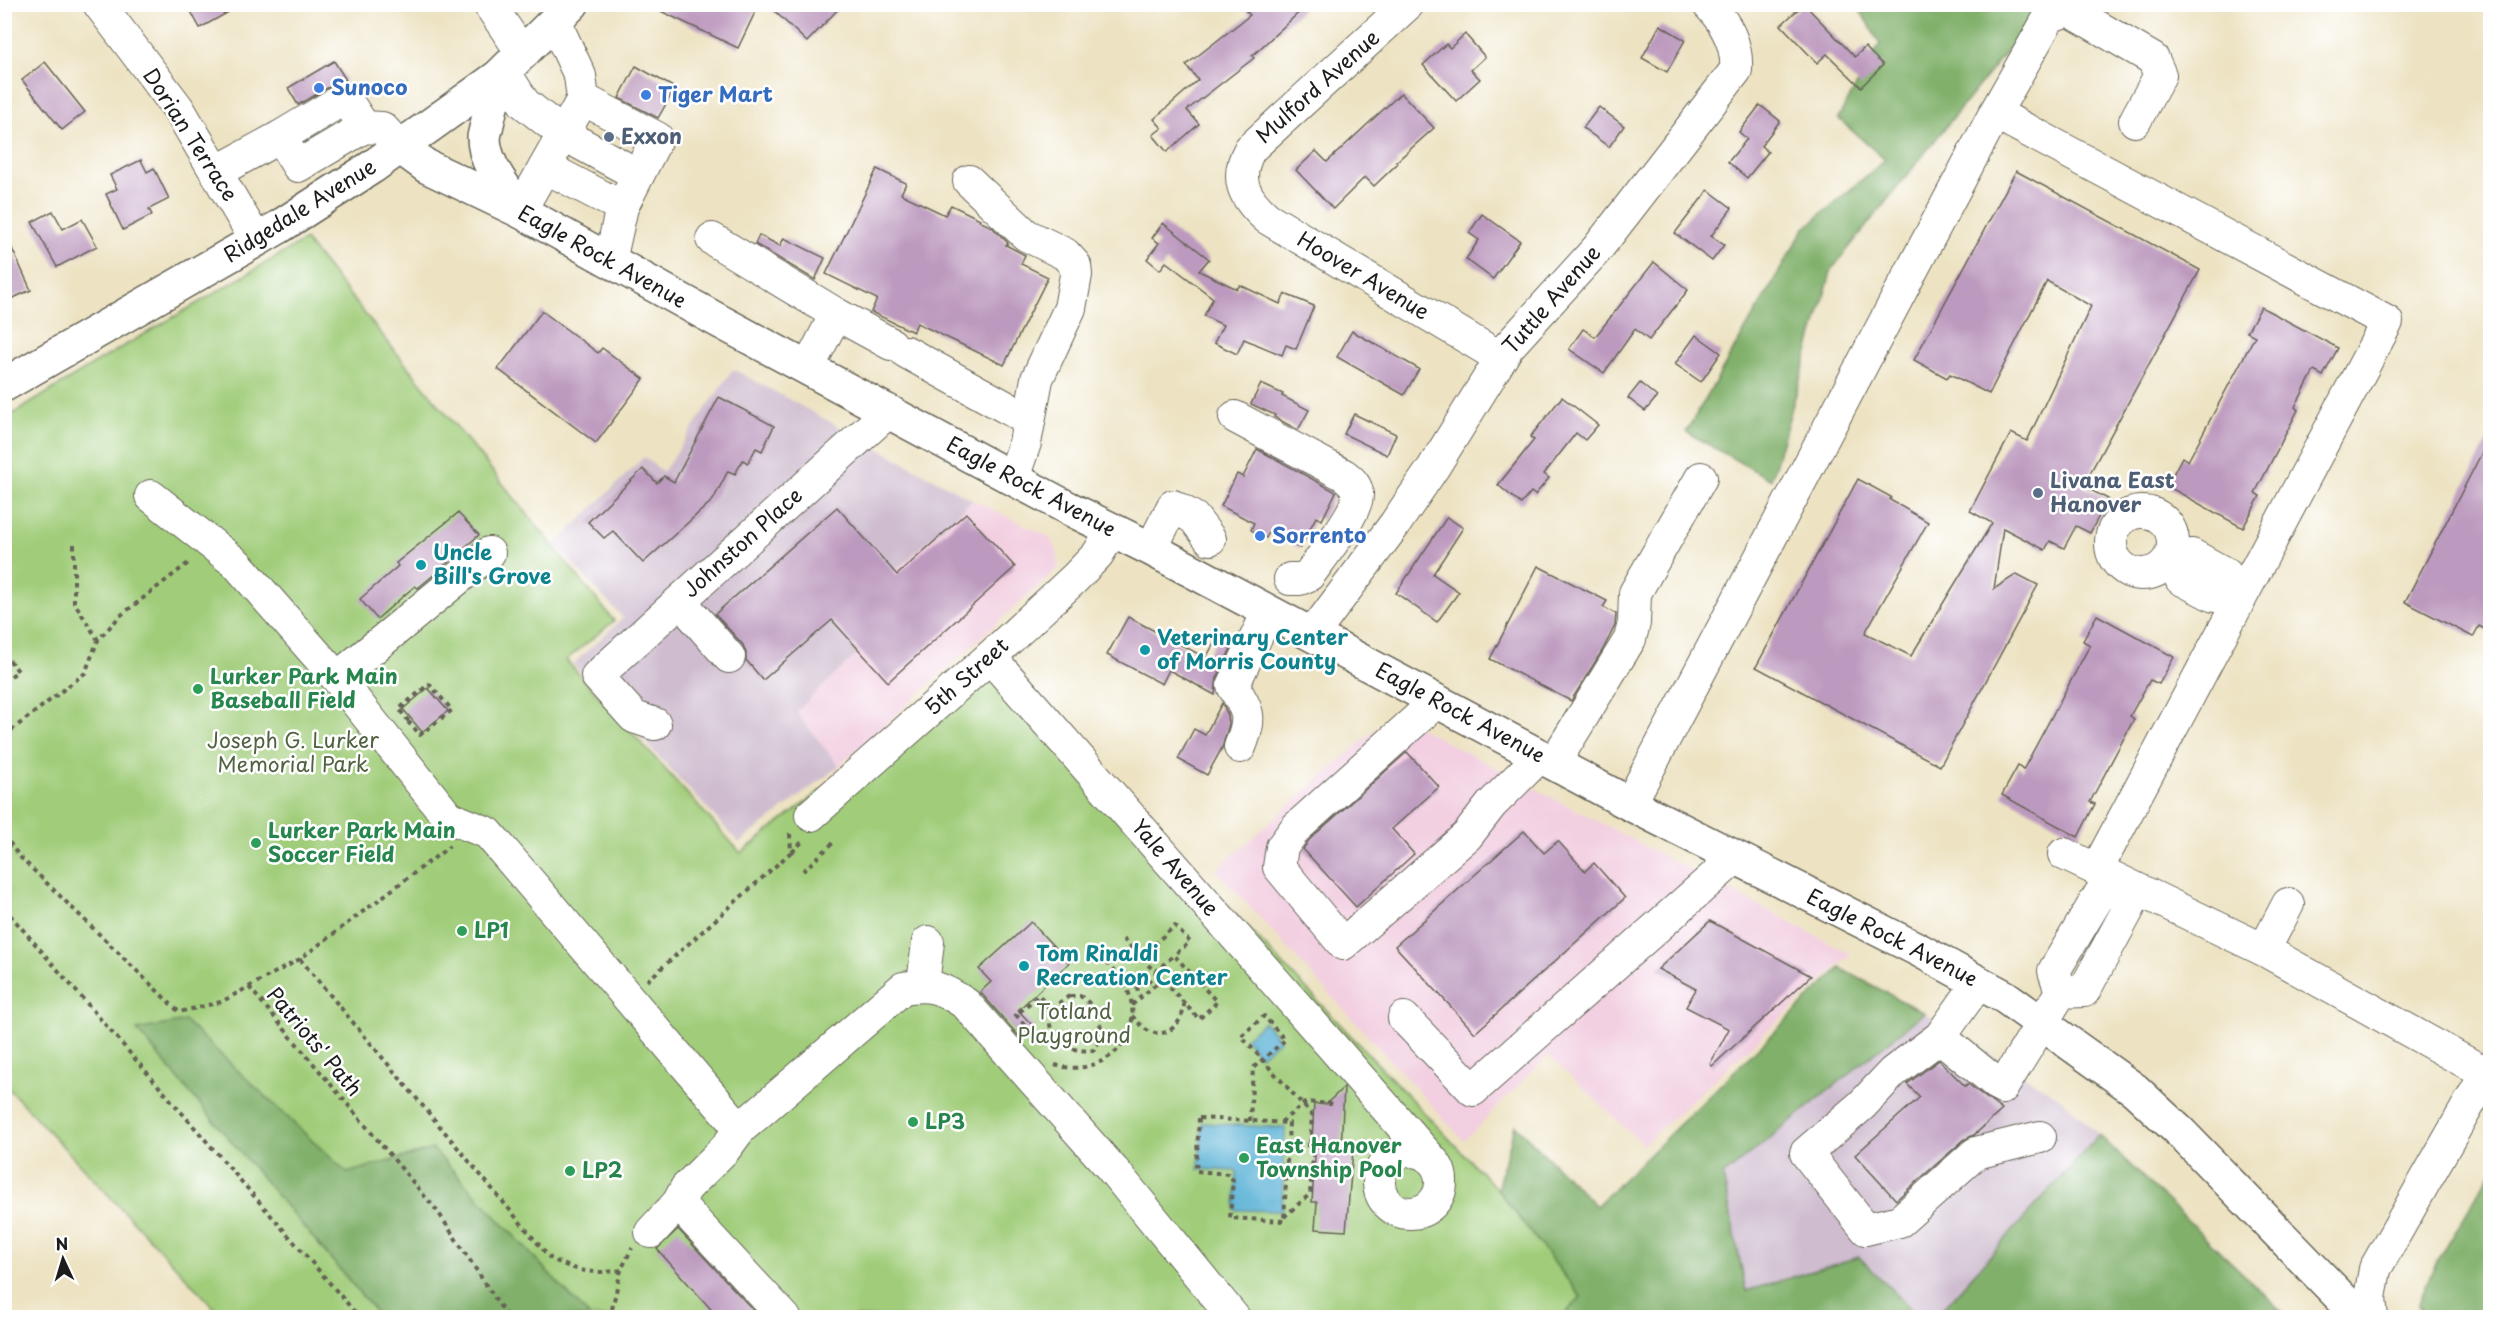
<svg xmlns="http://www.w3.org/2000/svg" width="2495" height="1322" font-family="'Playpen Sans',sans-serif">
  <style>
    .built { fill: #f2cfe1 }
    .industrial { fill: #cfbdcf }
    .green { fill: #a1cd7a; stroke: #5e744b; stroke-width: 1.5 }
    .forest { fill: #80b06a; stroke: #4e6643; stroke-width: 1.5 }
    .water { fill: #58b1d5; stroke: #3a6678; stroke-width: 1.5 }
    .building { fill: #bc99be }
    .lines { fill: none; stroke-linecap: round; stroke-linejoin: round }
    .minor-casing { stroke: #656256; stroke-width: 34 }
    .major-casing { stroke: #656256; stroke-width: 36 }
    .path { stroke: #656256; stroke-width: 4; stroke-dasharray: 4.5 4.5; stroke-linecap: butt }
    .minor { stroke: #fff; stroke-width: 32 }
    .major { stroke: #fff; stroke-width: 33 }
    .shop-dot { fill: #3f7fe0; stroke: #fff; stroke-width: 2 }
    .service-dot { fill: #5c6f8a; stroke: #fff; stroke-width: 2 }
    .culture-dot { fill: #0f9aa8; stroke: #fff; stroke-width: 2 }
    .leisure-dot { fill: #2e9e5b; stroke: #fff; stroke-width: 2 }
    .labels { text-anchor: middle; stroke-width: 5; stroke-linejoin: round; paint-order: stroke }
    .street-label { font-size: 21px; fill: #1c1c1c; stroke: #fff }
    .shop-label { font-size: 21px; font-weight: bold; fill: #366cbe; stroke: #fff; text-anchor: start }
    .service-label { font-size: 21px; font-weight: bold; fill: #4e5e75; stroke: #fff; text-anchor: start }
    .culture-label { font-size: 21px; font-weight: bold; fill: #0d838f; stroke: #fff; text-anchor: start }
    .leisure-label { font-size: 21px; font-weight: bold; fill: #27864d; stroke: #fff; text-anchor: start }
    .park-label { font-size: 21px; fill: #516342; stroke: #fff }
  </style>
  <rect width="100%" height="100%" fill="#fff"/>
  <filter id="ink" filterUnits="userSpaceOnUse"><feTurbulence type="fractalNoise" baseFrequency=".0167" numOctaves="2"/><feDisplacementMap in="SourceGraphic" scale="12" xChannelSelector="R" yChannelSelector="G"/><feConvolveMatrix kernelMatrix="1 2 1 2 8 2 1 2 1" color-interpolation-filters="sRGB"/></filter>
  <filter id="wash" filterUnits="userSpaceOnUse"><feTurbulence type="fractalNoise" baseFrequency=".008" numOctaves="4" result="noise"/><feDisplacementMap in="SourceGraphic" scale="24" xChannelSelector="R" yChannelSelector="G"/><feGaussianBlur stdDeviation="1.35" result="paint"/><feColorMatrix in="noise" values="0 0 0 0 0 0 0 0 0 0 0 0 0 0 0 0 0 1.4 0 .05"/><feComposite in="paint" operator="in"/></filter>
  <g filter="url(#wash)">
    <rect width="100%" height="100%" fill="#ede3c3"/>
    <g class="built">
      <path d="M973 500 1049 537 1057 550 1058 568 839 766 795 711 857 653 835 627Z"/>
      <path d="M1393 714 1851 954 1643 1145 1548 1055 1464 1141 1216 870Z"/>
    </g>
    <g class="industrial">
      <path d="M733 369 973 500 835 626 858 653 796 712 839 766 739 843 573 664 623 618 555 545 644 457 663 472Z"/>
      <path d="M1924 1013 2063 1100 2099 1135 1935 1317H1919L1859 1257 1746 1292 1723 1176Z"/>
    </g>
    <path class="green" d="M305 240 614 621 566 660 741 853 990 657 1497 1189 1581 1297 1562 1318 388 1317 177 1076 380 1317H223L5 1085V419L102 359Z"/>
    <g class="forest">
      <path d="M1857 5H2073L2041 8 1832 269 1771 480 1686 432 1804 229 1885 160 1838 118 1880 44Z"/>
      <path d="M1840 968 1924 1013 1723 1176 1746 1291 1859 1257 1919 1317H1562L1581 1297 1497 1189 1515 1125 1596 1206Z"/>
      <path d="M185 1021 347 1173 433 1149 590 1317H380L137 1030Z"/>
      <path d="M2099 1135 2288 1317H1935Z"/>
      <path d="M2490 1173V1317H2429L2418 1306 2431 1273Z"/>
    </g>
    <g class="water">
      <path d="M1264 1022 1280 1040 1260 1056 1245 1038Z"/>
      <path d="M1202 1123 1285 1128 1282 1211 1235 1210 1237 1171 1199 1169Z"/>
    </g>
    <g id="blocks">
      <g class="building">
        <path d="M187 4H243L200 28Z"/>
        <path d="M646 4H759L738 48Z"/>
        <path d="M767 4H843L807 42Z"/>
        <path d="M1239 4H1308L1252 56 1254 58 1187 110 1199 124 1167 152 1153 135 1162 128 1154 119 1198 80 1186 65 1250 15Z"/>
        <path d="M1804 4 1855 57 1865 47 1883 65 1861 87 1827 54 1817 63 1781 25Z"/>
        <path d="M1660 25 1685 40 1667 72 1642 58Z"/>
        <path d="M1465 34 1485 57 1471 70 1480 79 1456 101 1423 65 1446 44 1450 48Z"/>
        <path d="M334 61 346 80 336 83 298 105 288 88Z"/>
        <path d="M45 62 85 112 62 130 22 80Z"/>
        <path d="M636 66 675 88 658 118 619 98Z"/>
        <path d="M1401 93 1434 128 1396 162 1397 164 1374 186 1365 177 1333 209 1296 170 1316 151 1327 162Z"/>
        <path d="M1760 105 1780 121 1761 146 1768 152 1747 178 1728 162 1747 139 1739 132Z"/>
        <path d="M1599 107 1624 126 1609 147 1583 128Z"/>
        <path d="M141 160 147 172 154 168 169 199 149 209 152 215 123 230 106 194 117 189 110 175Z"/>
        <path d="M877 169 906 183 901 194 945 215 951 205 980 219 979 221 992 227 1008 243 1006 245 1025 255 1021 264 1048 277 1004 365 917 323 913 332 871 312 877 299 826 274Z"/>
        <path d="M2016 171 2200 270 2083 486 2108 499 2090 533 2076 526 2064 548 2050 541 2045 550 2003 528 1994 589 2017 574 2038 585 1940 766 1756 667 1858 479 1891 497 1890 500 1928 522 1865 633 1911 656 1992 523 1970 511 2011 433 2027 441 2091 306 2047 281 1989 394 1950 374 1947 378 1914 360Z"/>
        <path d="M1708 190 1732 208 1711 236 1724 245 1712 261 1675 233Z"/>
        <path d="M53 211 63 229 82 219 97 246 57 267 32 222Z"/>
        <path d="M1482 214 1520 241 1493 279 1466 259 1479 240 1469 233Z"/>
        <path d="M1163 223 1209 259 1199 271 1237 289 1240 285 1280 304 1285 294 1314 306 1296 349 1286 345 1282 355 1244 339 1237 354 1214 343 1223 325 1204 316 1213 298 1166 262 1160 270 1147 259 1159 243 1152 238Z"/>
        <path d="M4 231 31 290 4 302Z"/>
        <path d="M759 235 780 246 784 238 825 258 815 280 755 244Z"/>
        <path d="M1654 262 1688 290 1649 340 1635 329 1604 373 1569 349 1583 329 1595 337Z"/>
        <path d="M2261 307 2338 348 2323 376 2314 371 2295 407 2298 410 2255 493 2260 496 2243 528 2167 486 2182 457 2188 461 2255 336 2247 332Z"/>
        <path d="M542 311 598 353 602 348 644 379 596 443 498 369Z"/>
        <path d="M1352 331 1419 369 1404 395 1337 357Z"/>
        <path d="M1696 335 1721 353 1701 382 1675 364Z"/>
        <path d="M1640 383 1657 397 1645 411 1628 398Z"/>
        <path d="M1261 384 1283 394 1282 396 1309 410 1298 430 1274 417 1275 415 1251 404Z"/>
        <path d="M719 397 774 426 762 451 756 448 748 463 743 460 735 474 728 471 713 500 643 563 613 531 604 538 588 522 643 469 657 483 664 476 674 482Z"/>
        <path d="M1562 397 1598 425 1585 440 1576 433 1544 474 1549 478 1535 495 1531 492 1521 504 1498 485 1534 440 1530 437Z"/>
        <path d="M1354 414 1396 434 1387 455 1344 434Z"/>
        <path d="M2490 437V632L2479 626 2473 637 2405 602Z"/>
        <path d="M1257 449 1336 492 1322 520 1316 517 1300 548 1269 532 1266 538 1251 530 1254 523 1221 506 1237 474 1243 477Z"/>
        <path d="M837 507 897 575 966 513 1015 567 888 682 832 620 763 680 746 660V653L743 645 715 614Z"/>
        <path d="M458 513 479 535 436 573 418 588 415 586 377 619 360 599 398 566 396 563Z"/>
        <path d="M1447 517 1463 528 1433 574 1459 592 1437 622 1396 593Z"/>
        <path d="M1538 566 1607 601 1603 607 1616 614 1615 626 1602 651 1571 701 1490 659Z"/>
        <path d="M2097 615 2174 657 2159 684 2150 680 2130 716 2134 719 2090 802 2095 804 2078 837 2002 795 2018 766 2023 770 2090 645 2083 641Z"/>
        <path d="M1128 617 1206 658 1219 634 1234 642 1217 678 1215 695 1169 670 1162 684 1107 655Z"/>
        <path d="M428 688 448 711 422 732 403 709Z"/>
        <path d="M1222 703 1228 715 1229 724 1222 748 1207 775 1178 759 1194 729 1205 735Z"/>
        <path d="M1407 752 1439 787 1392 829 1414 854 1356 907 1303 849 1309 840Z"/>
        <path d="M1524 831 1544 853 1558 841 1585 871 1594 863 1625 898 1475 1033 1395 946Z"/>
        <path d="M1710 921 1811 976 1712 1066 1710 1064 1729 1029 1686 1007 1696 989 1658 969Z"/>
        <path d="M1031 922 1069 963 1018 1010 1035 1028 1022 1040 980 992 991 982 979 969Z"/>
        <path d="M1939 1060 1965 1086 1968 1084 2002 1110 1974 1135 1964 1140 1896 1200 1855 1155 1920 1097 1907 1084Z"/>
        <path d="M1344 1087 1341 1150 1353 1151 1346 1231 1315 1229 1317 1202H1312L1316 1141H1312L1314 1104H1326Z"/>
        <path d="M678 1229 756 1313 750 1317H718L657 1249Z"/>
      </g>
    </g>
  </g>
  <g filter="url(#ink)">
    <use href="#blocks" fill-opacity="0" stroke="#656256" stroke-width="1.5"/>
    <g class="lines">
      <defs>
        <g id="minor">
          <path d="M99 4 178 108 256 240"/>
          <path d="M489 4 523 54"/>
          <path d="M1408 4 1250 149C1234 178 1243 197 1267 218L1501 358"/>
          <path d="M555 22 580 76 583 99"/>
          <path d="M504 71 524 103 563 134 638 175"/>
          <path d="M1995 113 2387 322 2097 869"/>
          <path d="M364 127 298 166 280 137 345 98 364 127 382 128 400 147"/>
          <path d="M545 167 622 207"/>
          <path d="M216 172 280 137"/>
          <path d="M969 181 1026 235 1065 254 1075 265 1076 275 1070 308 1037 379 1025 443 1013 478"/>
          <path d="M520 211 583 99 657 138 622 207 610 261"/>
          <path d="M712 239 836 314 808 368"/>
          <path d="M836 314 891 344"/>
          <path d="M906 352 1029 420"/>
          <path d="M1235 417 1344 475C1350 480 1357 485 1357 494 1359 511 1320 559 1309 575L1300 579H1290"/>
          <path d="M151 496 237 564 337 678 448 817 488 833 740 1129"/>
          <circle cx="2142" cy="543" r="31"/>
          <path d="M1151 549 1173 506 1194 518 1210 539"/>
          <path d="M2231 590 2214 596 2181 579 2178 561 2192 555 2226 574 2231 590 2240 596"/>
          <path d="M680 601 729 657"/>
          <path d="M1312 635 1395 524 1433 468 1508 347 1597 249 1736 70C1738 44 1726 23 1708 4"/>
          <path d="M990 657 1431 1159"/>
          <path d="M337 678 489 553"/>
          <path d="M1437 701 1296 828 1282 847 1279 867 1343 944 1467 836 1491 805 1540 756"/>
          <path d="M655 724 634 717 597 676 889 411"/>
          <path d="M1240 747C1252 716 1249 713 1233 686L1268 612"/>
          <path d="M1554 763 1630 639 1634 623 1635 593 1701 478"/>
          <path d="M1630 804 1995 113 2050 16 2069 10 2153 59 2160 75 2135 121"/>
          <path d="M811 815 990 657 1075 578 1098 554 1112 530"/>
          <path d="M2064 854 2264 950 2487 1074"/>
          <path d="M2264 950 2288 904"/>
          <path d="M1979 982 1940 1037 1893 1072 1862 1105 1806 1153 1866 1229 1900 1221 1976 1153 2040 1137"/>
          <path d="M923 984 928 942"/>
          <path d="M1404 1018 1473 1090 1735 858"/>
          <path d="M1940 1037 2002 1088 2061 992 2054 971 2100 894 2119 890 2129 908 2084 991 2061 992"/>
          <circle cx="1410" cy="1182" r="31"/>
          <path d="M678 1203 785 1318"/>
          <path d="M651 1232 678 1203 686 1188 725 1149 740 1129 903 988C931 983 942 988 966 1004L1113 1170 1234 1318"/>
          <path d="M2372 1318 2370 1298 2375 1269 2490 1067"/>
        </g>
        <g id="major">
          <path d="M498 77 484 137C484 165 506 188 520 211"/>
          <path d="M400 147 426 166 520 211 719 321 1068 508 1151 549 1630 804 1919 950 2005 997 2135 1090 2181 1133 2361 1318"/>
          <path d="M4 385 279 227 372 167 498 77 572 4"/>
        </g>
      </defs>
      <use href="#minor" class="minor-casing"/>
      <use href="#major" class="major-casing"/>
      <g class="path">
        <path d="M74 544V602L98 640"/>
        <path d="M4 653 18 671 4 681"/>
        <path d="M408 725 410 723 420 735 452 710 429 684 399 709 410 723"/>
        <path d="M4 736 85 673 98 640 120 616 191 561"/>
        <path d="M4 835 19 856 179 1012 221 1002 300 959 450 846"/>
        <path d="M792 852 804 840"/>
        <path d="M803 871 834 842"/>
        <path d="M4 908 360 1318"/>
        <path d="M1123 939 1162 979 1155 985"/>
        <path d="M1140 956 1175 926 1190 942 1174 955"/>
        <path d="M300 959 550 1258C575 1271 593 1275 621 1270L632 1248"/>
        <path d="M1155 972 1174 955 1217 1002 1199 1019 1162 979"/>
        <path d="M647 981 791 852 790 834 793 832"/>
        <path d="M249 987 438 1212 508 1318"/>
        <path d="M1070 996H1080C1099 1007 1108 1032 1094 1050 1054 1056 1031 1014 1070 996Z"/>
        <path d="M1132 1005 1155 985 1148 979 1143 980 1137 985 1138 994 1141 997"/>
        <path d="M1132 1016C1137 1021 1141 1026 1147 1030 1167 1041 1184 1022 1184 1004"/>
        <path d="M1102 1029 1126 1038"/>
        <path d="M1021 1031 1026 1026 1016 1015 1039 995 1052 1012"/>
        <path d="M1055 1065C1101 1079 1147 1039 1128 991 1122 979 1111 968 1102 958"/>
        <path d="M1199 1118 1289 1123 1284 1221 1230 1218 1233 1180 1228 1174 1196 1171Z"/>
        <path d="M1250 1121 1253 1068 1285 1040 1264 1016 1241 1036 1312 1115 1310 1145"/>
        <path d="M1281 1122 1306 1102 1332 1104"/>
        <path d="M1288 1144 1319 1146"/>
        <path d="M1339 1147 1377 1149 1391 1155"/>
        <path d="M1284 1217 1310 1194 1314 1145"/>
        <path d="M610 1318 621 1270"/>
      </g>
      <use href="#minor" class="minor"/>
      <use href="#major" class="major"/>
    </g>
  </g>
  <g class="shop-dot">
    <circle cx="319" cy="88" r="6"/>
    <circle cx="646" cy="95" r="6"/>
    <circle cx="1260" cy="536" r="6"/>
  </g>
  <g class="service-dot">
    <circle cx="609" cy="137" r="6"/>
    <circle cx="2038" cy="493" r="6"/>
  </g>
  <g class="culture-dot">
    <circle cx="421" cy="565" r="6"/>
    <circle cx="1145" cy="650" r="6"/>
    <circle cx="1024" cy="966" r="6"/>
  </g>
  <g class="leisure-dot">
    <circle cx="198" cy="689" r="6"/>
    <circle cx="256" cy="843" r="6"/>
    <circle cx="462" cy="931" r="6"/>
    <circle cx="913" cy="1122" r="6"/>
    <circle cx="1244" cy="1158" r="6"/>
    <circle cx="570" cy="1171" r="6"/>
  </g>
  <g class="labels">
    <g class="street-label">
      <text transform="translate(1318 87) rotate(-42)" y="7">Mulford Avenue</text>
      <text transform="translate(190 135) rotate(57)" y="7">Dorian Terrace</text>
      <text transform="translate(300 211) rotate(-32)" y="7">Ridgedale Avenue</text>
      <text transform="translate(602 257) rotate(29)" y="7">Eagle Rock Avenue</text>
      <text transform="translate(1363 276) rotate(31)" y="7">Hoover Avenue</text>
      <text transform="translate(1552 300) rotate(-49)" y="7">Tuttle Avenue</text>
      <text transform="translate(1031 487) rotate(28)" y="7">Eagle Rock Avenue</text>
      <text transform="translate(743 543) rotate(-42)" y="7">Johnston Place</text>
      <text transform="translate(967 677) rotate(-42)" y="7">5th Street</text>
      <text transform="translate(1460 713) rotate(28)" y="7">Eagle Rock Avenue</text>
      <text transform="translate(1175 868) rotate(49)" y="7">Yale Avenue</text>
      <text transform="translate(1892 938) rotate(27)" y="7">Eagle Rock Avenue</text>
      <text transform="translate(314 1042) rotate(50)" y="7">Patriots' Path</text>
    </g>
    <g class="shop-label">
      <text x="331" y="95">Sunoco</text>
      <text x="658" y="102">Tiger Mart</text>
      <text x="1272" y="543">Sorrento</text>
    </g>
    <g class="service-label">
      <text x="621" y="144">Exxon</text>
      <text x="2050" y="488">Livana East<tspan x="2050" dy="24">Hanover</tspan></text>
    </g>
    <g class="culture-label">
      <text x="433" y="560">Uncle<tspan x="433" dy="24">Bill's Grove</tspan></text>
      <text x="1157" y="645">Veterinary Center<tspan x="1157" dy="24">of Morris County</tspan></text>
      <text x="1036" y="961">Tom Rinaldi<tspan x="1036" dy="24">Recreation Center</tspan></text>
    </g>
    <g class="leisure-label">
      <text x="210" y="684">Lurker Park Main<tspan x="210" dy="24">Baseball Field</tspan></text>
      <text x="268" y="838">Lurker Park Main<tspan x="268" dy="24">Soccer Field</tspan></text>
      <text x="474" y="938">LP1</text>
      <text x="925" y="1129">LP3</text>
      <text x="1256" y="1153">East Hanover<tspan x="1256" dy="24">Township Pool</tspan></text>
      <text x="582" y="1178">LP2</text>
    </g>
    <g class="park-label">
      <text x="293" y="748">Joseph G. Lurker<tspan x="293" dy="24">Memorial Park</tspan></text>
      <text x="1074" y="1019">Totland<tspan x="1074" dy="24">Playground</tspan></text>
    </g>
  </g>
  <rect width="2495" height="1322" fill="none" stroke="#fff" stroke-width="24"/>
  <g transform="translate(63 1259) rotate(356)" stroke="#ffffff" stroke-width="4.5" paint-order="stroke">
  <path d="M0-4.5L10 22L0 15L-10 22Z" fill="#1c1c1c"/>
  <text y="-9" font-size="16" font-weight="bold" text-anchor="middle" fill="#1c1c1c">N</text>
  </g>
</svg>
